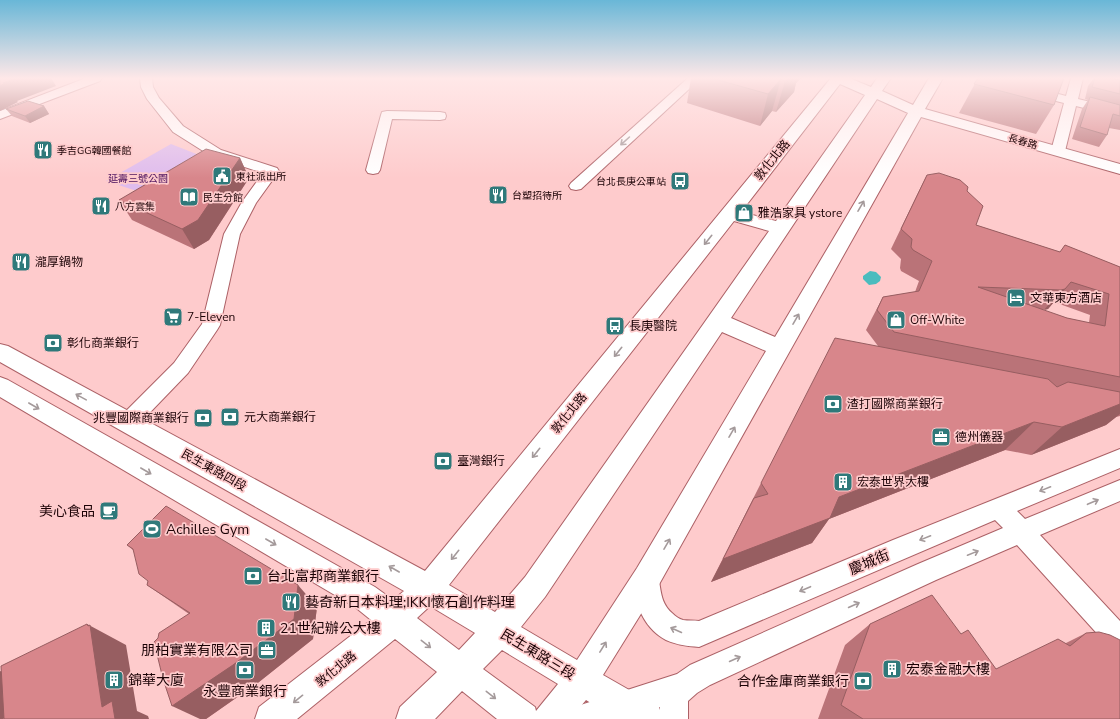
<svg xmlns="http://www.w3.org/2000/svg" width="1120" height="719" font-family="'Nunito Sans','Noto Sans TC',sans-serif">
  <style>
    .green { fill: #dfbced }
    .water { fill: #4abcbe }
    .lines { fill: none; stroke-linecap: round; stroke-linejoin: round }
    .street-casing { stroke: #ac6166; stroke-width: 2 }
    .secondary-casing { stroke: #ac6166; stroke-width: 2 }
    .street { fill: #fff; fill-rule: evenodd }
    .secondary { fill: #fff; fill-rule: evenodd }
    .wall { fill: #ba7378; fill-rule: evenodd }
    .shaded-wall { fill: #975e61 }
    .building { fill: #d8868b; stroke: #975e61; fill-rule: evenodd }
    .oneway { stroke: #a49a9b }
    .labels { text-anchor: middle; stroke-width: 3.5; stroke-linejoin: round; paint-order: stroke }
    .far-street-label { font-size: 10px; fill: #1b0205; stroke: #fecbcc }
    .far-poi-label { font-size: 10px; fill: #1b0205; stroke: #fecbcc; text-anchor: start }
    .far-park-label { font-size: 10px; fill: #4c125e; stroke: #fecbcc }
    .street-label { font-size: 12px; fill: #1b0205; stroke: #fecbcc }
    .poi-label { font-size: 12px; fill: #1b0205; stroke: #fecbcc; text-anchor: start }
    .near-poi-label { font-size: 14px; fill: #1b0205; stroke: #fecbcc; text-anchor: start }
    .near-street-label { font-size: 14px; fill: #1b0205; stroke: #fecbcc }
  </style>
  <rect width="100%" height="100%" fill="#fecbcc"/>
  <path class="green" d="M171 144 199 155 140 192 106 181Z"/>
  <path class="water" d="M870 271 876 272 881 277 880 281 876 284 869 285 863 279V276Z"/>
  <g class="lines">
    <defs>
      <g id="street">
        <path d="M86 78H102L100 81 0 119V111Z"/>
        <path d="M140 78H152L153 87 159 98 183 126 221 150 277 168 279 171 256 203 240 234 220 325 217 330 188 373 135 428 128 431 121 428 118 422 121 416 174 363 202 324 224 234 242 202 263 173 211 156 173 132 147 99 141 87Z"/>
        <path d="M688 78H701L581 189 576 190 571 189 569 186 571 183Z"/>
        <path d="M1071 78H1083L1078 99 1120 109V117L1076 106 1065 151 1063 154 1058 155 1053 154 1051 151 1064 103 1028 94 1026 91 1028 88 1032 87 1066 96Z"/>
        <path d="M387 111 440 112 445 113 446 116 445 119 440 120 392 119 380 170 378 173 373 174 368 173 366 170 381 115 382 112Z"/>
        <path d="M1120 449V468L1017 511 1025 519 1120 480V501L1040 535 1120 621V653L1111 649 1017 545 936 580 710 685 697 693 688 701V719H660V707L622 719H564L568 709 677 674 690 665 918 564 1003 528 995 520 699 647C687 646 677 645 666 640 642 628 628 593 638 569L647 566 656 569C662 585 658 601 672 613 675 616 679 619 683 620 688 621 694 620 699 621L893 540Z"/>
      </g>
      <path id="secondary" d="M831 78H849L871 87 877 78H891L882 91 913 105 929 78H943L925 109 1120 164V174L921 117 657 588 603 675 659 707 663 719H616L586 700 570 719H497L462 691 435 719H396L400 707 437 672 395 639 297 719H255L259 707 371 620 355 607 0 397V377L8 380 375 587 393 600 404 591 0 362V344L8 346 425 571ZM840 84 865 95 776 221 741 212ZM877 99 908 113 775 337 731 318ZM734 221 769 231 525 577 495 612 449 585ZM722 332 766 351 637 568 577 660 521 627 545 597ZM430 606 475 633 459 650 417 618ZM502 650 558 684 536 711 535 707 483 669Z"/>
    </defs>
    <use href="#street" class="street-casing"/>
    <use href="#secondary" class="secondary-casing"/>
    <use href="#street" class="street"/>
    <use href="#secondary" class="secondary"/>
  </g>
  <g class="wall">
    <path d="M691 78H801L796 83 794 92 776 112 772 111 760 126 687 103Z"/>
    <path d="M978 78 1054 105 1036 134 959 113Z"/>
    <path d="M1094 78H1110L1120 80V130L1109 128 1107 135 1099 147 1072 139 1082 109 1088 100 1085 99 1088 86Z"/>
    <path d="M44 106 49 114 30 123 12 116 6 109Z"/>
    <path d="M240 158 249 178 209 240 194 249 132 220 119 200Z"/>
    <path d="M927 175 967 191 976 225 1060 252 1065 245 1120 267V416L1116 417 1106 425 1031 455 1005 450 829 519 812 543 711 582 761 483 878 346 866 330 872 318 883 297 915 292 919 281 901 271 900 268 901 259 891 249 917 195ZM1054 302 1090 315 1089 323 1067 318 1041 310 1048 309Z"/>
    <path d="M127 545 317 607 313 639 259 682 206 719H200L189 614 147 585 148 581 133 550Z"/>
    <path d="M870 624 961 634 996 669 1066 643 1086 633 1120 719H818L845 645Z"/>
  </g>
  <g class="shaded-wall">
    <path d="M16 78H51L56 86 17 101 18 102 0 111V86L3 83Z"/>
    <path d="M788 78H801L796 83 794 92 776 112 785 81Z"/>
    <path d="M781 79 772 111 760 126 768 94Z"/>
    <path d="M44 106 49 114 30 123 25 116Z"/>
    <path d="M240 158 249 178 209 240 194 249 182 229Z"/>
    <path d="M1065 289 1048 309 1044 310 1061 290Z"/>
    <path d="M1120 404V414L1106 425 1031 455 1062 427Z"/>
    <path d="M1034 422 1005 450 829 519 812 543 711 582 723 559 839 497Z"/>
    <path d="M298 585 317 607 313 639 259 682 206 719H200L172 706Z"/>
    <path d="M87 624 126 645 137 711 148 716 149 719H115L102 707Z"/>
    <path d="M0 671 17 677 20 710 3 719H0Z"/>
  </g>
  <g class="building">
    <path d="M0 78H16L3 83H5L0 86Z"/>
    <path d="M711 78H788L785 81 781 79 768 94Z"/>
    <path d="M978 78H1064L1054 105 974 84Z"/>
    <path d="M1095 78H1110L1120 80V94L1092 87Z"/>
    <path d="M1090 97 1120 105V116L1113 114 1107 135 1080 127Z"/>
    <path d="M28 101 44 106 25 116 6 109Z"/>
    <path d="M206 149 240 158 198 220 182 229 119 200Z"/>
    <path d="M939 173 960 180 968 187 967 191 983 206 976 225 1060 252 1065 245 1120 267V377L894 332 877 310 883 297 919 291 932 261 913 250 911 247 912 239 901 229 927 175ZM1071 282 1109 294 1105 326 1067 318 978 287 1061 290 1065 289Z"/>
    <path d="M835 338 1048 379 1057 387 1068 382 1120 392V404L1062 427 1034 422 839 497 830 518 723 559 754 498 768 494 761 483Z"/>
    <path d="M166 506 298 585 294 619 233 665 172 706 163 679 154 642 158 638 159 633 190 613 147 585 148 581 139 574 133 549 127 545 143 529 153 528 152 520Z"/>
    <path d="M932 595 961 634 968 630 996 669 1058 639 1070 646 1086 633 1099 632 1110 635 1120 640V719H863L841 705 870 624Z"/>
    <path d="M87 624 88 626 90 625 102 707 112 701 115 719H4L1 666Z"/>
  </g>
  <defs><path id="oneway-shaft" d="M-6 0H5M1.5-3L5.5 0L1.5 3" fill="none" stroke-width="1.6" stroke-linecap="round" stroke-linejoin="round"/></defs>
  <g class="oneway">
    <use href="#oneway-shaft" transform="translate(625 141) rotate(138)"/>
    <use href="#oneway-shaft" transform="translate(861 206) rotate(-60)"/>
    <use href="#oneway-shaft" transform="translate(708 240) rotate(129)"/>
    <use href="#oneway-shaft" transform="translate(796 319) rotate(-60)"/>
    <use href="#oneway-shaft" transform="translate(618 352) rotate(129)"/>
    <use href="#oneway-shaft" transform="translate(81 397) rotate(-151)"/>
    <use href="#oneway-shaft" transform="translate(34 406) rotate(30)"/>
    <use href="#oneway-shaft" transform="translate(732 432) rotate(-60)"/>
    <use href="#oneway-shaft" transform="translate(536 453) rotate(129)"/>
    <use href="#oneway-shaft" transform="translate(146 471) rotate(30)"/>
    <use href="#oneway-shaft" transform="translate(1045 489) rotate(158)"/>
    <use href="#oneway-shaft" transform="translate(1093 502) rotate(-23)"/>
    <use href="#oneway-shaft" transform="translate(925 538) rotate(158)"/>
    <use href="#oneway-shaft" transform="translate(271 542) rotate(30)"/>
    <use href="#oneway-shaft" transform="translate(667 544) rotate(-60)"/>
    <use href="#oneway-shaft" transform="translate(973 553) rotate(-22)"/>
    <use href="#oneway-shaft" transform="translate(455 555) rotate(129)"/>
    <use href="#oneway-shaft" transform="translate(394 569) rotate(-150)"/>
    <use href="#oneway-shaft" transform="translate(805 589) rotate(157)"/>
    <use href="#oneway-shaft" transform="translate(854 605) rotate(-24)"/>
    <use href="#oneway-shaft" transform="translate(676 630) rotate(-156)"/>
    <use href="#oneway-shaft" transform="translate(426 644) rotate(38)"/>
    <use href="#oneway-shaft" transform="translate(603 647) rotate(-58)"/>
    <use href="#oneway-shaft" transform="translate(735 659) rotate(-24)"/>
    <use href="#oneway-shaft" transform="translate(491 695) rotate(38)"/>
    <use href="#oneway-shaft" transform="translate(298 699) rotate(141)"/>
  </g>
  <linearGradient id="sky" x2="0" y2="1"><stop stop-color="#69b7d7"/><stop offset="0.44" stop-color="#ffe8e8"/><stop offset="1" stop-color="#ffe8e8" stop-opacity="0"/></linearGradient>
  <rect width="1120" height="178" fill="url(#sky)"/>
  <defs>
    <symbol id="restaurant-square" viewBox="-11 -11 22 22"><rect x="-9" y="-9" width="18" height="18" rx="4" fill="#2f797a" stroke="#fecbcc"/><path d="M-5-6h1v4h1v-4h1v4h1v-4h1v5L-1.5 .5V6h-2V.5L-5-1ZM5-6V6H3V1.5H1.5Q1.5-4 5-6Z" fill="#fff"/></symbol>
    <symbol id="civic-square" viewBox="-11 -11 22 22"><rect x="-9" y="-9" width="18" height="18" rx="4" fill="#2f797a" stroke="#fecbcc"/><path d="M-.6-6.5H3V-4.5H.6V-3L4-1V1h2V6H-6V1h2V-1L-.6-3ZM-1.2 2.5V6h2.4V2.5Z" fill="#fff"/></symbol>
    <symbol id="bus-square" viewBox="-11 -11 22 22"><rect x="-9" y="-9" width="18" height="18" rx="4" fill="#2f797a" stroke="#fecbcc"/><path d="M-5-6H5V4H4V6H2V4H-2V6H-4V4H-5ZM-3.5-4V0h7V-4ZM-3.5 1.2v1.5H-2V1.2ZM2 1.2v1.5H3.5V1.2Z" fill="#fff"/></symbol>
    <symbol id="library-square" viewBox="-11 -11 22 22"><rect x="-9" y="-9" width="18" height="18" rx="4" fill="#2f797a" stroke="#fecbcc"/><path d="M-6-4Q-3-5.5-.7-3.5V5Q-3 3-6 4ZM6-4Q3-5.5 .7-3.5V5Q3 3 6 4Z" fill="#fff"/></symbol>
    <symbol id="shop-square" viewBox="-11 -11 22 22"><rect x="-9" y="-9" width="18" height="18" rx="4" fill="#2f797a" stroke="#fecbcc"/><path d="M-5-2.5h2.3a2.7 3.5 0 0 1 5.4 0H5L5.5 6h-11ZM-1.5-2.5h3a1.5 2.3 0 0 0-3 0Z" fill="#fff"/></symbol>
    <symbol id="hotel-square" viewBox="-11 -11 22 22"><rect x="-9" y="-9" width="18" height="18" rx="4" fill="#2f797a" stroke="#fecbcc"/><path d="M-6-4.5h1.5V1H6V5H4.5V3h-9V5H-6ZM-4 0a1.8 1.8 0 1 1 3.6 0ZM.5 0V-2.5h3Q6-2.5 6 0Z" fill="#fff"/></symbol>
    <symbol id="supermarket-square" viewBox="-11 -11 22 22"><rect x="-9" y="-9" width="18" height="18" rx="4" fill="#2f797a" stroke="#fecbcc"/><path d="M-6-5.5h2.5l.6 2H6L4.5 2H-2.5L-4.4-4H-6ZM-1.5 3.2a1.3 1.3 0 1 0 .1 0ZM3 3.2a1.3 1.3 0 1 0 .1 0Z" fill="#fff"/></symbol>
    <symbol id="bank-square" viewBox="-11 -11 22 22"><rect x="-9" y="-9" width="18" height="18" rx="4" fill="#2f797a" stroke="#fecbcc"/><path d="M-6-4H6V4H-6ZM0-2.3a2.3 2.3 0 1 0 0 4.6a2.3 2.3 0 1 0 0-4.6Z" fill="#fff"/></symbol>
    <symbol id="office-square" viewBox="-11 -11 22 22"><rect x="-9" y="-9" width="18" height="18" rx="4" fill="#2f797a" stroke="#fecbcc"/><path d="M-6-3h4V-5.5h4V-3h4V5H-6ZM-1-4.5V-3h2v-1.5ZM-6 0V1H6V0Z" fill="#fff"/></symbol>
    <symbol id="building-square" viewBox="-11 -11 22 22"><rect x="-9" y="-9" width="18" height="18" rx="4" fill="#2f797a" stroke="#fecbcc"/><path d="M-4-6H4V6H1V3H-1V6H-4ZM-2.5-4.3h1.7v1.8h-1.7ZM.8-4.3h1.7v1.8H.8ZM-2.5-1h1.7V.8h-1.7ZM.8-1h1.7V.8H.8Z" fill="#fff"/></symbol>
    <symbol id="cafe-square" viewBox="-11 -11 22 22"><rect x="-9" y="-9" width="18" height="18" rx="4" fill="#2f797a" stroke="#fecbcc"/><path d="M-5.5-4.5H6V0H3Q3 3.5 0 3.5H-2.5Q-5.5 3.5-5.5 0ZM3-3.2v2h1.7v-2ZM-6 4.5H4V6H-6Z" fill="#fff"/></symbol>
    <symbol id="stadium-square" viewBox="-11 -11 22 22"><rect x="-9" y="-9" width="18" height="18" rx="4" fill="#2f797a" stroke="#fecbcc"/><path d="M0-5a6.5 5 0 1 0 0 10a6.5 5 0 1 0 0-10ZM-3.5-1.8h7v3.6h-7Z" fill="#fff"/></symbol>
  </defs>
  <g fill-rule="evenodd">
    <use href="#restaurant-square" x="32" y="139" width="22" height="22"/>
    <use href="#civic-square" x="211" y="165" width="22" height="22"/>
    <use href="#bus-square" x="669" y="170" width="22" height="22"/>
    <use href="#restaurant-square" x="487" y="184" width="22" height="22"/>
    <use href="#library-square" x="178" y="186" width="22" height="22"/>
    <use href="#restaurant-square" x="90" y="195" width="22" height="22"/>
    <use href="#shop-square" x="733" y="202" width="22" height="22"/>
    <use href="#restaurant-square" x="10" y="251" width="22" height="22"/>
    <use href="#hotel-square" x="1005" y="287" width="22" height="22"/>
    <use href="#supermarket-square" x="162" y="306" width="22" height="22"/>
    <use href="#shop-square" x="885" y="309" width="22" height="22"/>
    <use href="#bus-square" x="604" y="315" width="22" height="22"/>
    <use href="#bank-square" x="42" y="332" width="22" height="22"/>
    <use href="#bank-square" x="822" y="393" width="22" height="22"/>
    <use href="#bank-square" x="219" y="406" width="22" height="22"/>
    <use href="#bank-square" x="192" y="407" width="22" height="22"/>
    <use href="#office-square" x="930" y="426" width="22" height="22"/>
    <use href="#bank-square" x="432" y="450" width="22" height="22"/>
    <use href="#building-square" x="832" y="471" width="22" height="22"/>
    <use href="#cafe-square" x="98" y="500" width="22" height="22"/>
    <use href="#stadium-square" x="141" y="518" width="22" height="22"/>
    <use href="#bank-square" x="242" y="565" width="22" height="22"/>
    <use href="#restaurant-square" x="280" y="591" width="22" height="22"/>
    <use href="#building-square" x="255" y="617" width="22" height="22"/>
    <use href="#office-square" x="256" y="639" width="22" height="22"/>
    <use href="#building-square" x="881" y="658" width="22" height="22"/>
    <use href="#bank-square" x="234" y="659" width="22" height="22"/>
    <use href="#building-square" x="103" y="669" width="22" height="22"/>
    <use href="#bank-square" x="852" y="670" width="22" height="22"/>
  </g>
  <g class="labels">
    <g class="far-street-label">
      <text transform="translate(1023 141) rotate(16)" y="4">長春路</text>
    </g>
    <g class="far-poi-label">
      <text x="57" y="154">季吉GG韓國餐館</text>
      <text x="236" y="180">東社派出所</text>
      <text x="666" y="185" text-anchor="end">台北長庚公車站</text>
      <text x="512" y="199">台塑招待所</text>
      <text x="203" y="201">民生分館</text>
      <text x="115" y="210">八方雲集</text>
    </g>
    <g class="far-park-label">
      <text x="138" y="182">延壽三號公園</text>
    </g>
    <g class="street-label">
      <text transform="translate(772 160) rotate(-51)" y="4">敦化北路</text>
      <text transform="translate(569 413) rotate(-51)" y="4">敦化北路</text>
      <text transform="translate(214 470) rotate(29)" y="4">民生東路四段</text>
      <text transform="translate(336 669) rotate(-39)" y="4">敦化北路</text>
    </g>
    <g class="poi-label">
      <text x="758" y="217">雅浩家具 ystore</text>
      <text x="35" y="266">瀧厚鍋物</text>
      <text x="1030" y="302">文華東方酒店</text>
      <text x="187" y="321">7-Eleven</text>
      <text x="910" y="324">Off-White</text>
      <text x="629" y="330">長庚醫院</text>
      <text x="67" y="347">彰化商業銀行</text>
      <text x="847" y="408">渣打國際商業銀行</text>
      <text x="244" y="421">元大商業銀行</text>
      <text x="189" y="422" text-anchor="end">兆豐國際商業銀行</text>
      <text x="955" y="441">德州儀器</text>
      <text x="457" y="465">臺灣銀行</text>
      <text x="857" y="486">宏泰世界大樓</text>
    </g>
    <g class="near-poi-label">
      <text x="95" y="516" text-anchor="end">美心食品</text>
      <text x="166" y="534">Achilles Gym</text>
      <text x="267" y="581">台北富邦商業銀行</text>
      <text x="305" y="607">藝奇新日本料理;IKKI懷石創作料理</text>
      <text x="280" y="633">21世紀辦公大樓</text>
      <text x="253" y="655" text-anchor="end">朋柏實業有限公司</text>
      <text x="906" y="674">宏泰金融大樓</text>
      <text x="128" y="685">錦華大廈</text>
      <text x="849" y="686" text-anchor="end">合作金庫商業銀行</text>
      <text x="245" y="696" text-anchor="middle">永豐商業銀行</text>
    </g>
    <g class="near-street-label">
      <text transform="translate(869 562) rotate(-23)" y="5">慶城街</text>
      <text transform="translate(538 654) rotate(31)" y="5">民生東路三段</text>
    </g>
  </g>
</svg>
